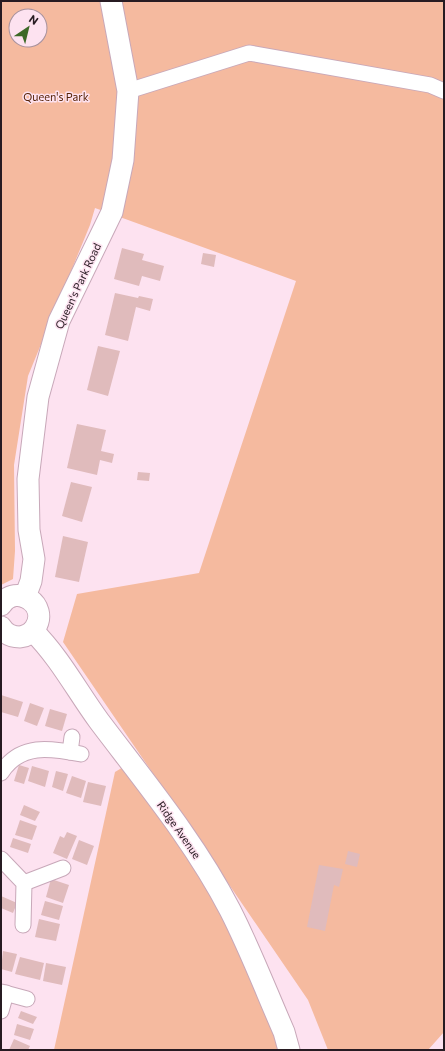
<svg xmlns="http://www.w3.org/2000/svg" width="445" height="1051" font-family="Commissioner,sans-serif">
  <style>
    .green { fill: #f5ba9f; fill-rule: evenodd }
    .building { fill: #e0bbbc }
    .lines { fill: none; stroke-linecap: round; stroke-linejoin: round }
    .street-casing { stroke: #c8a8b9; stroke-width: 17 }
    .secondary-casing { stroke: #c8a8b9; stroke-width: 23 }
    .street { stroke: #fff; stroke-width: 15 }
    .secondary { stroke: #fff; stroke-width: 21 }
    .labels { text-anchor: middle; stroke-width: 3; stroke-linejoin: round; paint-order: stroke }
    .park-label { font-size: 11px; fill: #542206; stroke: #fde2f0 }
    .street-label { font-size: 11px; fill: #271b22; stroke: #fde2f0 }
  </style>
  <rect width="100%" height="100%" fill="#fde2f0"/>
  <g class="green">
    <path d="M1 1H444V1032L428 1050H328L308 1000 63 642 77 594 199 573 296 281 95 208 90 225 28 376 14 465 15 551 13 579 1 585ZM16 16H40V40H16Z"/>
    <path d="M130 763 201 862 289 1050H54L115 772Z"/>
  </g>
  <g class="building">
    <path d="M122 248 144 254 142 260 164 266 160 281 142 276 139 286 114 279Z"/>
    <path d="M203 253 216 255 214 267 201 264Z"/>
    <path d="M115 293 138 298 139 296 153 299 150 311 136 307 128 341 105 335Z"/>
    <path d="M98 346 120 351 108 396 87 390Z"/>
    <path d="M77 424 106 430 101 451 114 454 112 463 100 460 97 475 67 468Z"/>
    <path d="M138 472 150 473 149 481 137 480Z"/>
    <path d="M71 482 92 487 82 522 62 516Z"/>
    <path d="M63 536 88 542 79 582 55 577Z"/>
    <path d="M1 695 23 702 18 717 1 712Z"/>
    <path d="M30 703 44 708 37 726 24 721Z"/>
    <path d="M50 709 67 714 62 731 45 726Z"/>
    <path d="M19 765 29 768 24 784 14 781Z"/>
    <path d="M32 766 49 771 45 787 28 781Z"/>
    <path d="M56 771 68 774 63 791 52 787Z"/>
    <path d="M72 776 86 781 81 798 66 793Z"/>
    <path d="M88 782 106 786 101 806 83 802Z"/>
    <path d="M24 805 40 812 35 821 20 815Z"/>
    <path d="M20 820 37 826 32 840 15 835Z"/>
    <path d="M67 832 77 836 67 859 53 853 60 836 64 838Z"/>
    <path d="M13 838 31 844 28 853 10 847Z"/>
    <path d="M79 840 94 846 87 865 72 859Z"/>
    <path d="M348 851 360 854 357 867 345 864Z"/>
    <path d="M319 865 343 869 339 887 334 885 325 931 307 927Z"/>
    <path d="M51 879 69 885 63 903 46 897Z"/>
    <path d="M1 896 17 903 13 913 1 908Z"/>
    <path d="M45 901 63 906 59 920 41 915Z"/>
    <path d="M39 919 60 924 56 941 35 937Z"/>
    <path d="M3 951 17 954 12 972 1 969Z"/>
    <path d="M20 957 44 963 40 980 15 974Z"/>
    <path d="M46 963 66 967 62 985 43 981Z"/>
    <path d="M21 1011 37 1017 33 1024 18 1018Z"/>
    <path d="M17 1024 34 1029 30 1040 14 1035Z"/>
    <path d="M14 1039 30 1046 28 1050H9Z"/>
  </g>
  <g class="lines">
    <defs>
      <g id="street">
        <path d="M128 91 249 53 430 85 444 91"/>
        <path d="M70 752 72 737"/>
        <path d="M1 773C20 743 50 748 81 754"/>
        <path d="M1 859 24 883 23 925"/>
        <path d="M24 883 63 868"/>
        <path d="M1 992 27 999"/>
        <path d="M1 1011 6 993"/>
      </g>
      <g id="secondary">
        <path d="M25 597 31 581 34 559 29 530 28 479 38 397 59 321 112 212 123 160 128 91 111 1"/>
        <path d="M1 605C16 582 50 605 35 628 32 633 26 636 20 637 12 637 5 634 1 627"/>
        <path d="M33 631C60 658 77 691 99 721 145 782 195 842 230 910 250 949 266 991 284 1032L289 1050"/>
      </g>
    </defs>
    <use href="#street" class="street-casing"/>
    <use href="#secondary" class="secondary-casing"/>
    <use href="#street" class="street"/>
    <use href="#secondary" class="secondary"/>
  </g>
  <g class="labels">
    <g class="park-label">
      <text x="56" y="101">Queen's Park</text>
    </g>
    <g class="street-label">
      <text transform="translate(78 286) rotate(-65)" y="4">Queen's Park Road</text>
      <text transform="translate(179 830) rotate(55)" y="4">Ridge Avenue</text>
    </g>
  </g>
  <rect width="445" height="1051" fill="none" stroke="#271b22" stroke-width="4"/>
  <g transform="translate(28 28) rotate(35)"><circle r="19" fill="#fde2f0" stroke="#a7929e"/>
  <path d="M0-3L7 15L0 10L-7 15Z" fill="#3d6927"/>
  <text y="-6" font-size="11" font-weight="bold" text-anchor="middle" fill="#271b22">N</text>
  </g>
</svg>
